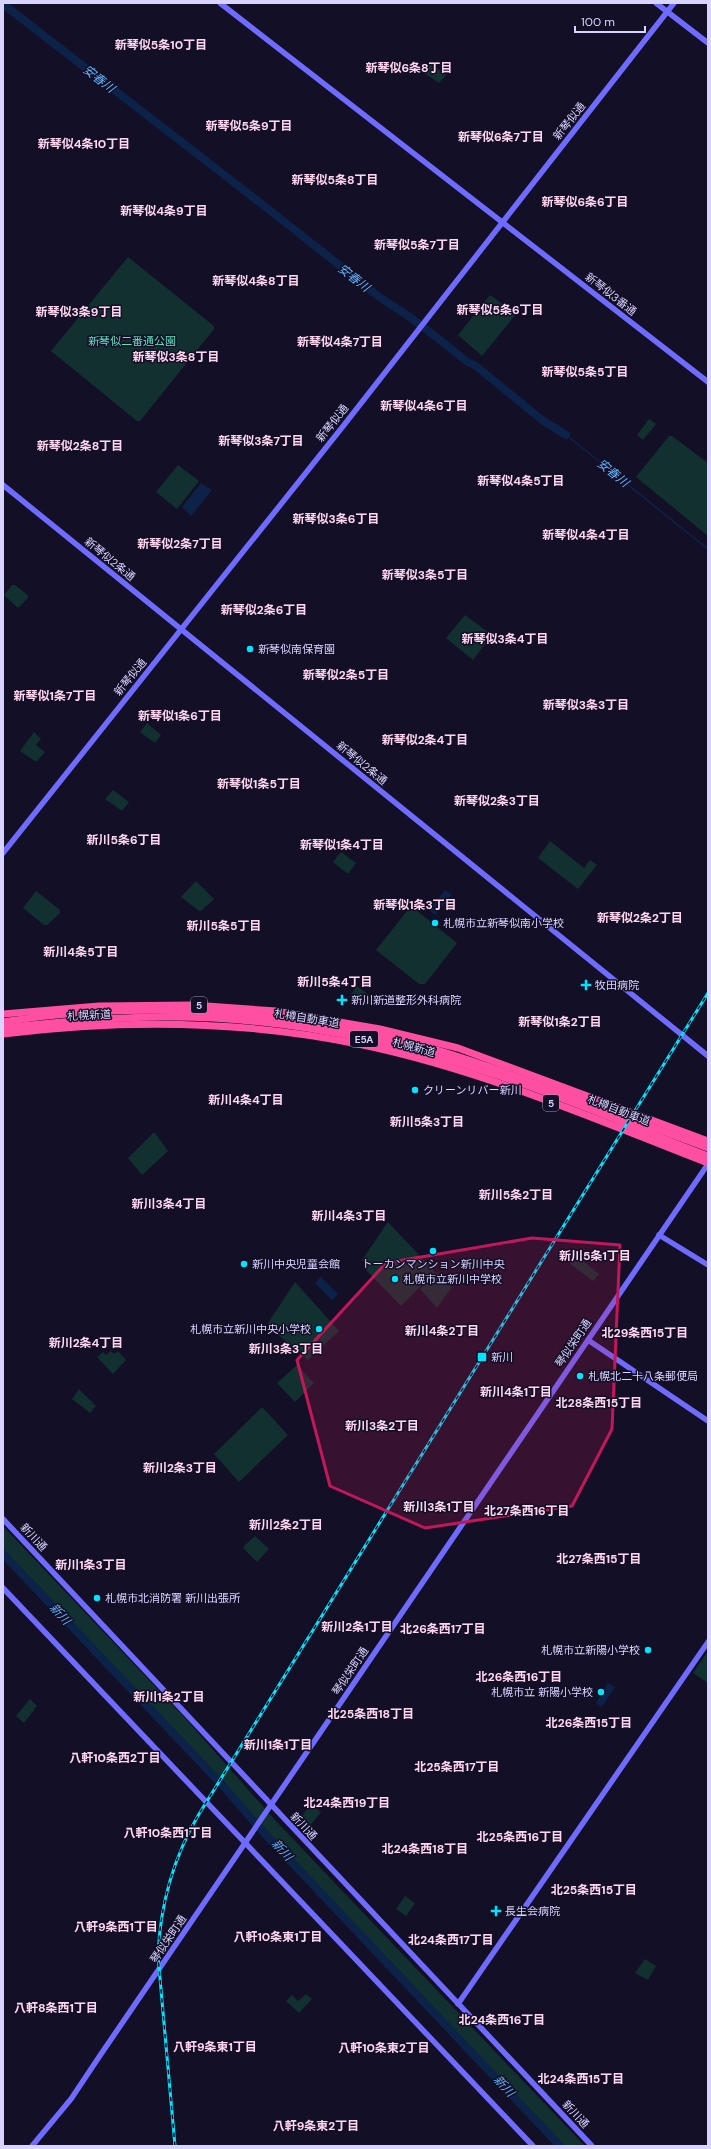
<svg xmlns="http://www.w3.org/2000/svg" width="711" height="2149" font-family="'DM Sans','Noto Sans JP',sans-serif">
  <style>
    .green { fill: #12302f }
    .water { fill: #0c2248 }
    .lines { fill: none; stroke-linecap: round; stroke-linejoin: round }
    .stream { stroke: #0c2248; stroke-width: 1.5 }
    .river { stroke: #0c2248; stroke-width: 8 }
    .secondary { stroke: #6f6bff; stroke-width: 5.5 }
    .highway { stroke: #ff4fa3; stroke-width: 7 }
    .rail-casing { stroke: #00e5ff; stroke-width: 3 }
    .rail { stroke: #130f26; stroke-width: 1.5; stroke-dasharray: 4.5; stroke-linecap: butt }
    .marked { fill: #c2185b; fill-opacity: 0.2; stroke: #c2185b; stroke-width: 3; stroke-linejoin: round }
    .poi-dot { fill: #00e5ff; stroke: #130f26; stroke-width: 1.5 }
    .labels { text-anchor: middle; stroke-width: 3; stroke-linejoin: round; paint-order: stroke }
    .shield { fill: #130f26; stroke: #9e99be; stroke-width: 1 }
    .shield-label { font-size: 10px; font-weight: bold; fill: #d9d4ff }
    .street-label { font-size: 11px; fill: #d9d4ff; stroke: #130f26 }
    .park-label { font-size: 11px; fill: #5fe0c0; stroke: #130f26 }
    .poi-label { font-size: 11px; fill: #d9d4ff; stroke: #130f26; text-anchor: start }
    .neighbourhood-label { font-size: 12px; font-weight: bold; fill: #ffd6f0; stroke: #130f26 }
    .water-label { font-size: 12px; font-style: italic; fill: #62b6ff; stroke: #130f26 }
  </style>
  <rect width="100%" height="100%" fill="#130f26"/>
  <g class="green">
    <path d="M430 63 446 75 439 83 424 73Z"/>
    <path d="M128 257 214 326V329L140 421H137L51 351Z"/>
    <path d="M490 295 516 314 482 356 458 335Z"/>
    <path d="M649 419 656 424 643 440 637 435Z"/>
    <path d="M669 436H672L708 463V536L636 477Z"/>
    <path d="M178 465 199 481 177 509 156 492Z"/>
    <path d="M12 585H15L28 595V598L18 608 4 595Z"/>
    <path d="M465 615 492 635 473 660 446 638Z"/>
    <path d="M147 723 161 735 155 743 140 732Z"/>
    <path d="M34 732 41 739 36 745 45 752 36 762 20 751Z"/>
    <path d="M113 790 129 802 122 811 105 799Z"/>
    <path d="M550 841 584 868 590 860 597 865 578 889 538 858Z"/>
    <path d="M341 852 356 863 348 874 333 862Z"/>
    <path d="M196 881 214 899 201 911H199L181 897Z"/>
    <path d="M36 891 60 910V913L47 925H44L23 908Z"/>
    <path d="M411 906 457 943 425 984H419L376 950Z"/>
    <path d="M357 986 373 998 367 1006 351 994Z"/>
    <path d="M153 1133H155L168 1151 142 1175 128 1158Z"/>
    <path d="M388 1222 435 1272 401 1306 365 1269 368 1266 362 1260Z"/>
    <path d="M576 1255 599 1274 593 1281 569 1263Z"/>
    <path d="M437 1272 452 1287 437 1308 420 1289Z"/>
    <path d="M295 1282 339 1331 308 1360 269 1327 268 1323Z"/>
    <path d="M111 1351 114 1354 118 1351 126 1360 113 1374 97 1357 103 1352 106 1355Z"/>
    <path d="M297 1365 314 1383 295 1402 277 1383Z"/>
    <path d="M79 1389 96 1406 90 1413 72 1399Z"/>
    <path d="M261 1408H263L288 1435 239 1482 214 1454Z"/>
    <path d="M3 1526 185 1718 275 1820 585 2146H564L3 1550Z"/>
    <path d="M255 1536 269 1549 257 1562 244 1549V1546Z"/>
    <path d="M708 1651V1683L693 1673Z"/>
    <path d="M30 1699 37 1706 24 1723 16 1716Z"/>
    <path d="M311 1804 321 1812 305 1832 296 1824Z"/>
    <path d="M405 1896 415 1903 406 1916 396 1909Z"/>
    <path d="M645 1959 656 1966 648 1980 635 1973Z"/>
    <path d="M306 1994 312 1999 299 2013 286 2001 292 1995 298 2001Z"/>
  </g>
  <g class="water">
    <path d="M201 483 212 490 191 516 182 507Z"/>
    <path d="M445 890 452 895 435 915 429 910Z"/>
    <path d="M321 1277 338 1294 332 1300 315 1283Z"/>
    <path d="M608 1683 615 1687 602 1707 596 1703Z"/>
  </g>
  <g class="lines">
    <path class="stream" d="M566 435 708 549"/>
    <g class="river">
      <path d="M3 4C125 99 249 192 369 289 382 300 397 308 411 318 430 332 448 346 466 361L476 366 542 420 566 435"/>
      <path d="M3 1554 224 1787 263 1832 560 2146"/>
    </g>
    <g class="secondary">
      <path d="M220 3 708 382"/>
      <path d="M656 3 708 43"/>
      <path d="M3 485 708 1056"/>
      <path d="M3 853 344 425 674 3"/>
      <path d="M659 1235 708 1265"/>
      <path d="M588 1340 708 1421"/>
      <path d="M3 1519 592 2146"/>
      <path d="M3 1588 533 2146"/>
      <path d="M458 2004 708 1642"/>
      <path d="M32 2146 71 2099 99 2057 708 1164"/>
    </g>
    <g class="highway">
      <path d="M3 1014 99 1006 193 1005 276 1011 380 1029 458 1048 708 1141"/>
      <path d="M3 1022C131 1001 265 1010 391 1038 444 1050 497 1069 547 1088 601 1108 655 1128 708 1148"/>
      <path d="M3 1028C56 1022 110 1017 163 1017 275 1016 388 1039 493 1074 566 1097 636 1129 708 1156"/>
      <path d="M3 1034C123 1019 244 1020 363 1045 482 1070 595 1119 708 1163"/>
    </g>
    <defs>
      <path id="rail" d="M175 2146 158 1956C160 1905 173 1858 199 1814L708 993"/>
    </defs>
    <use href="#rail" class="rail-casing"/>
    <use href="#rail" class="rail"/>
  </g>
  <path class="marked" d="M532 1238 620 1245 612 1429 572 1506 425 1528 330 1486 297 1360 386 1263Z"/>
  <g class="poi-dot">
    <circle cx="250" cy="649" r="4"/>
    <circle cx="435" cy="923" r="4"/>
    <path d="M584 979h4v4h4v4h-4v4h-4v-4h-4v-4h4z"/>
    <path d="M340 994h4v4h4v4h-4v4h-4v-4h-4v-4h4z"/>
    <circle cx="415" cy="1090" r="4"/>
    <circle cx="433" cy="1251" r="4"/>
    <circle cx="244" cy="1264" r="4"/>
    <circle cx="395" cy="1279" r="4"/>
    <circle cx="319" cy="1329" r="4"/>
    <rect x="477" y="1352" width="10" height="10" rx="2"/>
    <circle cx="580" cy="1376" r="4"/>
    <circle cx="97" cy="1598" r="4"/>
    <circle cx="648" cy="1650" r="4"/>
    <circle cx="601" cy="1692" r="4"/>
    <path d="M494 1905h4v4h4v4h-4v4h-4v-4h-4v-4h4z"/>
  </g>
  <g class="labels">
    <g class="shield">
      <rect x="191" y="997" width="16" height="16" rx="3"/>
      <rect x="350" y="1031" width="28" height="16" rx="3"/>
      <rect x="543" y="1095" width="16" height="16" rx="3"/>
    </g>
    <g class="shield-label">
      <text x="199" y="1009">5</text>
      <text x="364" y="1043">E5A</text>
      <text x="551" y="1107">5</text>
    </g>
    <g class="street-label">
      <text transform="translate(569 121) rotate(-52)" y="4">新琴似通</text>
      <text transform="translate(611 294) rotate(38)" y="4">新琴似3番通</text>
      <text transform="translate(332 423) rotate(-52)" y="4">新琴似通</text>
      <text transform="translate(110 559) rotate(39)" y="4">新琴似2条通</text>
      <text transform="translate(130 677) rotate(-51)" y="4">新琴似通</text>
      <text transform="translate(362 763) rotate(39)" y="4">新琴似2条通</text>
      <text transform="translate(89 1015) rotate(-3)" y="4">札幌新道</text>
      <text transform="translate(307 1018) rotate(9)" y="4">札樽自動車道</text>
      <text transform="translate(414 1047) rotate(15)" y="4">札幌新道</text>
      <text transform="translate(619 1110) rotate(21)" y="4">札樽自動車道</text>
      <text transform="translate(573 1343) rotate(-56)" y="4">琴似栄町通</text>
      <text transform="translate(34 1537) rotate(47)" y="4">新川通</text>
      <text transform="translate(350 1671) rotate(-56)" y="4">琴似栄町通</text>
      <text transform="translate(304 1826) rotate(47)" y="4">新川通</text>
      <text transform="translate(168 1939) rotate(-56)" y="4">琴似栄町通</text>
      <text transform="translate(576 2114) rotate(47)" y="4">新川通</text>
    </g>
    <g class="park-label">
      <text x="132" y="345">新琴似二番通公園</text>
    </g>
    <g class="poi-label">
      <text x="258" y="653">新琴似南保育園</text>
      <text x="443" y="927">札幌市立新琴似南小学校</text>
      <text x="595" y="989">牧田病院</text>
      <text x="351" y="1004">新川新道整形外科病院</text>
      <text x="423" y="1094">クリーンリバー新川</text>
      <text x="252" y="1268">新川中央児童会館</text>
      <text x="433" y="1268" text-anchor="middle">トーカンマンション新川中央</text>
      <text x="403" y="1283">札幌市立新川中学校</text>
      <text x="311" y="1333" text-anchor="end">札幌市立新川中央小学校</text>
      <text x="491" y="1361">新川</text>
      <text x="588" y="1380">札幌北二十八条郵便局</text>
      <text x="105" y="1602">札幌市北消防署 新川出張所</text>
      <text x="640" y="1654" text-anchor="end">札幌市立新陽小学校</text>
      <text x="593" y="1696" text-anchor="end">札幌市立 新陽小学校</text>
      <text x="505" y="1915">長生会病院</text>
    </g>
    <g class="neighbourhood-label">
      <text x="161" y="49">新琴似5条10丁目</text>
      <text x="409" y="72">新琴似6条8丁目</text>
      <text x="249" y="130">新琴似5条9丁目</text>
      <text x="501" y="141">新琴似6条7丁目</text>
      <text x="84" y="148">新琴似4条10丁目</text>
      <text x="335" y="184">新琴似5条8丁目</text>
      <text x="585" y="206">新琴似6条6丁目</text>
      <text x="164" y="215">新琴似4条9丁目</text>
      <text x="417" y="249">新琴似5条7丁目</text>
      <text x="256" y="285">新琴似4条8丁目</text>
      <text x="500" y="314">新琴似5条6丁目</text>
      <text x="79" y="316">新琴似3条9丁目</text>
      <text x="340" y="346">新琴似4条7丁目</text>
      <text x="176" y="361">新琴似3条8丁目</text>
      <text x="585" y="376">新琴似5条5丁目</text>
      <text x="424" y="410">新琴似4条6丁目</text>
      <text x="261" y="445">新琴似3条7丁目</text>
      <text x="80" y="450">新琴似2条8丁目</text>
      <text x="521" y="485">新琴似4条5丁目</text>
      <text x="336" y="523">新琴似3条6丁目</text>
      <text x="586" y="539">新琴似4条4丁目</text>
      <text x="180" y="548">新琴似2条7丁目</text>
      <text x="425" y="579">新琴似3条5丁目</text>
      <text x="264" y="614">新琴似2条6丁目</text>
      <text x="505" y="643">新琴似3条4丁目</text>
      <text x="346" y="679">新琴似2条5丁目</text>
      <text x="55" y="700">新琴似1条7丁目</text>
      <text x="586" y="709">新琴似3条3丁目</text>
      <text x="180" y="720">新琴似1条6丁目</text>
      <text x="425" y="744">新琴似2条4丁目</text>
      <text x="259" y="788">新琴似1条5丁目</text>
      <text x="497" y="805">新琴似2条3丁目</text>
      <text x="124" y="844">新川5条6丁目</text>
      <text x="342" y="849">新琴似1条4丁目</text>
      <text x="415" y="909">新琴似1条3丁目</text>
      <text x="640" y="922">新琴似2条2丁目</text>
      <text x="224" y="930">新川5条5丁目</text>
      <text x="81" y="956">新川4条5丁目</text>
      <text x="335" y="986">新川5条4丁目</text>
      <text x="560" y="1026">新琴似1条2丁目</text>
      <text x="246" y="1104">新川4条4丁目</text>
      <text x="427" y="1126">新川5条3丁目</text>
      <text x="516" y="1199">新川5条2丁目</text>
      <text x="169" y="1208">新川3条4丁目</text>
      <text x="349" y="1220">新川4条3丁目</text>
      <text x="595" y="1260">新川5条1丁目</text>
      <text x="442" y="1335">新川4条2丁目</text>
      <text x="645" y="1337">北29条西15丁目</text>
      <text x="86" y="1347">新川2条4丁目</text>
      <text x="286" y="1353">新川3条3丁目</text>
      <text x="516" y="1396">新川4条1丁目</text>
      <text x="599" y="1407">北28条西15丁目</text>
      <text x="382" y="1430">新川3条2丁目</text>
      <text x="180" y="1472">新川2条3丁目</text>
      <text x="439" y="1511">新川3条1丁目</text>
      <text x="527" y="1515">北27条西16丁目</text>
      <text x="286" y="1529">新川2条2丁目</text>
      <text x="599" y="1563">北27条西15丁目</text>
      <text x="91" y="1569">新川1条3丁目</text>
      <text x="357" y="1631">新川2条1丁目</text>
      <text x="443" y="1633">北26条西17丁目</text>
      <text x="519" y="1681">北26条西16丁目</text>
      <text x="169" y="1701">新川1条2丁目</text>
      <text x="371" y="1718">北25条西18丁目</text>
      <text x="589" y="1727">北26条西15丁目</text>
      <text x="278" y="1749">新川1条1丁目</text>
      <text x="115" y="1762">八軒10条西2丁目</text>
      <text x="457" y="1771">北25条西17丁目</text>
      <text x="347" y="1807">北24条西19丁目</text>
      <text x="168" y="1837">八軒10条西1丁目</text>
      <text x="520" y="1841">北25条西16丁目</text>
      <text x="425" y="1853">北24条西18丁目</text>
      <text x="594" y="1894">北25条西15丁目</text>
      <text x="116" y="1931">八軒9条西1丁目</text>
      <text x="278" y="1941">八軒10条東1丁目</text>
      <text x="451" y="1944">北24条西17丁目</text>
      <text x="56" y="2012">八軒8条西1丁目</text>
      <text x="502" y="2024">北24条西16丁目</text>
      <text x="215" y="2051">八軒9条東1丁目</text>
      <text x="384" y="2052">八軒10条東2丁目</text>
      <text x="581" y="2083">北24条西15丁目</text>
      <text x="316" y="2130">八軒9条東2丁目</text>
    </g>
    <g class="water-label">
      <text transform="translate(99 79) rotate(38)" y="4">安春川</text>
      <text transform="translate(354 278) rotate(38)" y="4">安春川</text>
      <text transform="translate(613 473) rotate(39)" y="4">安春川</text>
      <text transform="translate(60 1614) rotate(47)" y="4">新川</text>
      <text transform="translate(282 1850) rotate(47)" y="4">新川</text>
      <text transform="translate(504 2086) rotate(47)" y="4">新川</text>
    </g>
  </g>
  <rect width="711" height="2149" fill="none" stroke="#d9d4ff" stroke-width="8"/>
  <path d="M575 26v6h70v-6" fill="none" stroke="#d9d4ff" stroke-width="2"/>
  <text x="581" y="26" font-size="12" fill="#d9d4ff" stroke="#130f26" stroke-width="3" paint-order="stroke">100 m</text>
</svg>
